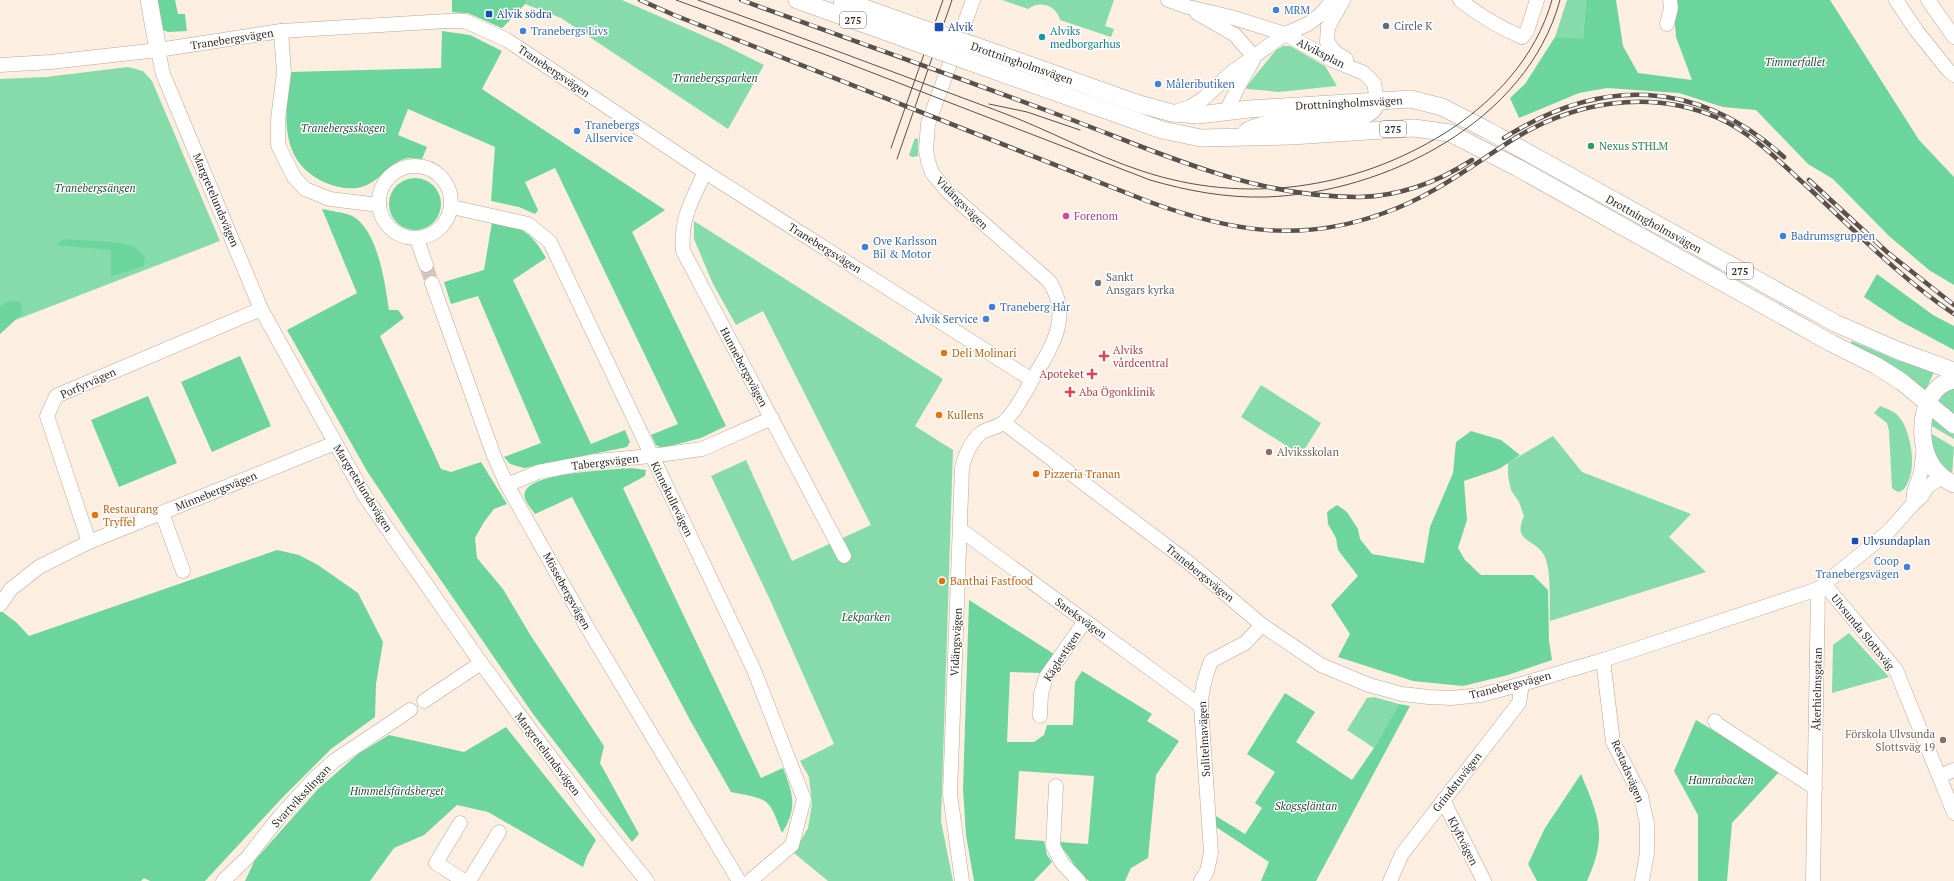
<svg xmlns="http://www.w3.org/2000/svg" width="1954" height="881" font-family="'PT Serif',serif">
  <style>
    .green { fill: #85dcaa }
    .forest { fill: #6bd59b }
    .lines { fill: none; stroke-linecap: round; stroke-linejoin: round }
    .minor-tunnel { stroke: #d4c7bc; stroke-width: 14; stroke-dasharray: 14 7; stroke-linecap: butt }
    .minor-casing { stroke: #b8a799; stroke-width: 15 }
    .major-casing { stroke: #b8a799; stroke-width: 18 }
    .minor { stroke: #fff; stroke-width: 14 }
    .major { stroke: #fff; stroke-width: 17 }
    .tram { stroke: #59514a; stroke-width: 1 }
    .rail-casing { stroke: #59514a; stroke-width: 4.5 }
    .rail { stroke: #fff; stroke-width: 3; stroke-dasharray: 9; stroke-linecap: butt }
    .major-bridge-casing { stroke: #b8a799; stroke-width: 18; stroke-linecap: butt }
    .major-bridge { stroke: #fff; stroke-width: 17 }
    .shop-dot { fill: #3f7fe0; stroke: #fff; stroke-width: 1.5 }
    .transit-dot { fill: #1a4fb4; stroke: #fff; stroke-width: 1.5 }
    .service-dot { fill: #5c6f8a; stroke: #fff; stroke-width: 1.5 }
    .culture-dot { fill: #0f9aa8; stroke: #fff; stroke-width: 1.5 }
    .leisure-dot { fill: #2e9e5b; stroke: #fff; stroke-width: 1.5 }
    .hotel-dot { fill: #d1479c; stroke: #fff; stroke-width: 1.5 }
    .worship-dot { fill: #6b7280; stroke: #fff; stroke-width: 1.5 }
    .food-dot { fill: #e8710a; stroke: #fff; stroke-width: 1.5 }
    .health-dot { fill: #e0444e; stroke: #fff; stroke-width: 1.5 }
    .education-dot { fill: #8d6e63; stroke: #fff; stroke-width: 1.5 }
    .labels { text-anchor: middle; stroke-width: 3; stroke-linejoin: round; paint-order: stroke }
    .shield { fill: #fff; stroke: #706b67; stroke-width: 1 }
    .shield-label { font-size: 10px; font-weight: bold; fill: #322c26 }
    .shop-label { font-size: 11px; fill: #366cbe; stroke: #fff; text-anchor: start }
    .transit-label { font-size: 11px; fill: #164399; stroke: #fff; text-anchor: start }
    .service-label { font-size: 11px; fill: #4e5e75; stroke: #fff; text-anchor: start }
    .culture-label { font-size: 11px; fill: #0d838f; stroke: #fff; text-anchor: start }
    .street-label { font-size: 11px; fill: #322c26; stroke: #fff }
    .park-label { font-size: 11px; font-style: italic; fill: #214c35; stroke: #fff }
    .leisure-label { font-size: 11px; fill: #27864d; stroke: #fff; text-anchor: start }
    .hotel-label { font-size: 11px; fill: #b23c85; stroke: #fff; text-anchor: start }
    .worship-label { font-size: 11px; fill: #5b616d; stroke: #fff; text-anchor: start }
    .health-label { font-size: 11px; fill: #be3a42; stroke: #fff; text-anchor: start }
    .food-label { font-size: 11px; fill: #c56008; stroke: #fff; text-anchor: start }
    .education-label { font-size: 11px; fill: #785e54; stroke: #fff; text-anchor: start }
  </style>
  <rect width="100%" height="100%" fill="#fdeee2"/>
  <g class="green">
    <path d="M452 0H622L720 43 764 65 728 129 561 18 525 4 502 28 468 13 452 12Z"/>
    <path d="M1002 0H1114L1105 26 1114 29 1111 37 1060 20C1056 5 1040 0 1028 9Z"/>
    <path d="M1567 0H1586L1583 40 1555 37Z"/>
    <path d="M1283 46H1290L1325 66 1337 86 1279 92 1247 89 1246 87 1276 50Z"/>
    <path d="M128 67 143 71 152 81 220 241 0 326V79L46 77Z"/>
    <path d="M915 138 918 139V156L912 157 909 155Z"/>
    <path d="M694 221 943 379 915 426 953 450 941 821 953 881H828L794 853 808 828 812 804 809 777 800 761 834 744 771 602 711 476 746 460 792 561 871 525 763 311 736 325 713 284 694 239Z"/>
    <path d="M1852 341 1897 360 1934 372 1925 392 1850 344Z"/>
    <path d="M1261 385 1321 423 1301 455 1241 417Z"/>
    <path d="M1954 385V417L1938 403V394Z"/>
    <path d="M1880 406C1887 409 1895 411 1899 417 1908 426 1913 452 1912 464 1912 473 1905 502 1892 488L1889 431 1887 423 1874 413Z"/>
    <path d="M1931 415 1954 432V439L1930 425Z"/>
    <path d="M1930 433 1954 447 1952 475C1937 460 1934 454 1930 433Z"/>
    <path d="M1553 436 1582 472 1691 514 1669 537 1706 572 1550 621C1549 604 1552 570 1544 555 1534 538 1512 542 1524 516L1519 502 1511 490 1508 476V463Z"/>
    <path d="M1849 633 1889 677 1832 693 1833 645Z"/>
    <path d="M1374 697 1399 704 1374 748 1347 730 1367 698Z"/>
  </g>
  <g class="forest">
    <path d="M157 0H175L178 14H185L187 31 168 32 163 30Z"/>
    <path d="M452 0H526L525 4 502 28 468 13 452 12Z"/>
    <path d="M1586 0H1616L1623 46 1638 73 1692 80 1676 37 1673 0H1830L1919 140 1954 177V285L1929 270 1889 236 1833 179 1808 164 1756 110 1723 107 1679 93 1607 88 1579 93 1519 118 1510 98 1525 84 1555 37 1583 39Z"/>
    <path d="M442 31 470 35 502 51 482 89 665 210 632 232 726 426 701 438 662 448 656 445 651 435 678 424 555 168 525 182 538 210 535 214 519 207 491 201 495 147 408 109 398 135 427 147 422 159C416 159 409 157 404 159 389 164 381 179 367 185 354 191 338 188 326 183 277 161 286 116 289 72L441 68Z"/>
    <circle cx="415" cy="204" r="26"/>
    <path d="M322 209C331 211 341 212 350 215 378 227 385 284 389 310H398L404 318 380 336 441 469 451 472 481 462 507 504 494 509 484 522 475 538 477 558 503 589 531 636 604 746 600 763 639 834 632 842 533 714 409 534 367 471 287 330 357 293Z"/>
    <path d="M492 222C522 227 531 231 546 258L513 280 591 444 625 430 630 442 627 447 524 468 510 464 504 457 541 443 478 296 451 304 444 282 484 270Z"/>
    <path d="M63 239 114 242 133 246 145 256 144 266 111 276V250L56 245Z"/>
    <path d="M1877 274 1933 315 1954 326V350L1900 321 1864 297Z"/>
    <path d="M20 301 23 313 0 334V307L6 302Z"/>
    <path d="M240 356 271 426 212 452 181 382Z"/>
    <path d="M148 396 177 463 119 487 91 420Z"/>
    <path d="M1471 431 1501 440 1520 455 1499 469 1464 481 1467 520 1458 548 1465 560 1481 575H1533L1548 590 1549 641 1552 660 1508 675 1463 686 1413 681 1338 657 1350 634 1331 605 1358 576 1338 550 1336 538 1328 524 1327 512 1337 505 1347 512 1358 529 1360 539 1372 554 1424 563 1430 527 1453 473 1456 442Z"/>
    <path d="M631 468 646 470 645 476 623 488 761 778 783 768C793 794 798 808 782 833 768 796 769 800 731 792L690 720 572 497 535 514C531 508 522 499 525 492 532 472 611 470 631 468Z"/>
    <path d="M277 550 299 555 318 565 358 593 383 642 376 684 375 717 331 749 282 798 205 881H150L144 878 141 881H0V610L17 623 29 636Z"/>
    <path d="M969 600 1054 654 1042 673 1010 672 1007 742H1034L1044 735 1047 725H1073L1075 682 1082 671 1152 714 1147 721 1179 741 1156 775 1148 858 1131 868 1125 881H1089L1081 874 1061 846 1060 842 1088 844 1094 776 1019 771 1015 839 1044 841 1047 855 1052 862 1034 881H974L966 835 963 789Z"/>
    <path d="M1285 693 1315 712 1296 742 1352 780 1374 748 1399 704 1410 706 1316 881H1261L1269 862 1216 827V816L1245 834 1262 808 1255 803 1275 772 1247 754Z"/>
    <path d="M1696 720 1780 771 1732 823 1727 881H1698V815L1674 771Z"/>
    <path d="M506 727 596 840 587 856 583 867 488 812 457 805 424 835 394 848 370 881H245L255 860 318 789 358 754 389 735 464 752Z"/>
    <path d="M1581 774C1599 818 1608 835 1587 881H1537L1528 864 1545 828Z"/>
  </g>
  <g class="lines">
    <path class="minor-tunnel" d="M426 265 432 283"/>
    <defs>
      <g id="minor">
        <path d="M1168 0 1188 7 1231 17 1285 34 1332 60 1364 73 1374 83 1377 100"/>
        <path d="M1343 0 1328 27 1327 42 1336 53 1346 59"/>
        <path d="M1460 0C1480 16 1498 27 1522 37L1527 31 1537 0"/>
        <path d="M1896 0 1916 30 1948 70 1954 75"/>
        <path d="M1928 0 1954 37"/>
        <path d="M1197 13 1235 35 1254 57"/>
        <path d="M1667 24 1671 8 1670 0"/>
        <path d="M281 31 284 73 278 119V145L294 177 305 189 330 199 379 205"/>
        <path d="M158 50 163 74 261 309 366 498 481 663 596 818 647 881"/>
        <path d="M0 65 51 62 158 50 281 31 447 21H465L507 40 705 172 1032 380"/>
        <path d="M1175 112 1190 107 1203 99 1231 73 1285 34 1308 24 1321 14 1333 0"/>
        <path d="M1226 112 1238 87 1253 60"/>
        <circle cx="415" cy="202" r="36"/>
        <path d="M705 172C692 200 680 219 683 251L844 556"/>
        <path d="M452 207 528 224 550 242 754 670 804 799 792 845 750 881"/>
        <path d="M417 239 426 265"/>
        <path d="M432 283 494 456 507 485 587 627 739 881"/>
        <path d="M1004 423 1188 562 1262 625 1321 665 1369 685 1402 694 1429 697 1451 698 1481 695 1522 684 1603 660 1818 589 1888 532 1913 504 1921 497 1928 486 1942 477"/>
        <path d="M507 485 538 472 596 461 651 456 702 449 772 418"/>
        <path d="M1913 504 1914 492 1921 472 1924 447"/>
        <path d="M162 513 183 571"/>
        <path d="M961 530 1201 706"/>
        <path d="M89 542 47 416 56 396 261 309"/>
        <path d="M1825 585 1896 670 1954 813"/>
        <path d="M0 605 11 589 39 567 89 542 335 443"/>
        <path d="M1603 660 1613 742 1641 796 1647 824V853L1642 881"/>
        <path d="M424 701 481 663"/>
        <path d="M1040 716 1041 694 1046 677 1085 621"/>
        <path d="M1715 721 1717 724 1815 788"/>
        <path d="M1940 776 1954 770"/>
        <path d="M1056 786 1053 846 1062 863 1079 881"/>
        <path d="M1443 800 1484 881"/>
        <path d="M460 823 436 863 464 881"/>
        <path d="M223 881 247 858 280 816 315 778 334 761 410 710"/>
        <path d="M469 881 499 832"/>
        <path d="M962 881 950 794 962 468C965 456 971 441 981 433 988 428 999 428 1005 421 1017 409 1024 394 1032 380 1051 348 1073 317 1049 281L949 193 932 173 928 161 926 150 928 124 973 0"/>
        <path d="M1201 881 1207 871 1211 853 1201 706C1201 690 1205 677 1211 661L1245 643 1262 625"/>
        <path d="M1390 881 1402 854 1519 703 1522 684"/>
        <path d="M1813 881 1818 589"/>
      </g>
      <g id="major">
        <path d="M149 0 158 50"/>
        <path d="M797 0 909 40"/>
        <path d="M842 0 915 26"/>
        <path d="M976 46 1139 104 1172 113 1198 115 1249 109 1411 99 1442 107 1487 130 1835 323 1899 351 1954 371"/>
        <path d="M970 62 1162 130 1201 138 1291 136 1414 128 1450 133 1518 168 1831 343 1877 366 1902 382 1954 425"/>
        <path d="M1247 131C1277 116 1327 121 1360 117 1369 114 1376 110 1377 100"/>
        <path d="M1954 380C1922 385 1917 434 1928 458 1933 470 1943 479 1954 484"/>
      </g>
    </defs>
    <use href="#minor" class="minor-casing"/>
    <use href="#major" class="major-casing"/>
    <use href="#minor" class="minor"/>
    <use href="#major" class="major"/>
    <g class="tram">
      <path d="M676 0 829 56 1150 180C1188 191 1226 198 1266 197 1385 193 1527 122 1560 0"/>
      <path d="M698 0C798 36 898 74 998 111 1047 129 1093 155 1142 171 1244 205 1354 190 1445 133 1494 102 1536 57 1552 0"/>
      <path d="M989 104 1027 112 1080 130"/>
      <path d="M891 148 943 0"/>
      <path d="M897 159 952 0"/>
    </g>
    <defs>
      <g id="rail">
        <path d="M640 0 674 15 1147 201C1229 231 1299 244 1384 213 1431 197 1470 167 1512 140 1573 102 1649 88 1718 118 1754 134 1783 165 1812 191 1858 234 1902 279 1954 314"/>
        <path d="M741 0C845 37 948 74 1051 112 1152 149 1250 198 1360 197 1400 196 1438 182 1472 160"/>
        <path d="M1504 138C1600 77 1697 78 1784 157"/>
        <path d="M1809 180 1887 252 1954 305"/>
      </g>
    </defs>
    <use href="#rail" class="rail-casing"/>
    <use href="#rail" class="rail"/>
    <defs>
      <g id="major-bridge">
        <path d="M915 26 976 46"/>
        <path d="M909 40 970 62"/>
      </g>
    </defs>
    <use href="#major-bridge" class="major-bridge-casing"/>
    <use href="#major-bridge" class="major-bridge"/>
  </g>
  <g class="shop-dot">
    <circle cx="1276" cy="10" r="4"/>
    <circle cx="523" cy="31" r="4"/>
    <circle cx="1158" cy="84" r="4"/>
    <circle cx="577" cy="131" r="4"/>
    <circle cx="1783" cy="236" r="4"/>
    <circle cx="865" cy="247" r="4"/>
    <circle cx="992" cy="307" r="4"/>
    <circle cx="986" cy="319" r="4"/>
    <circle cx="1907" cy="567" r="4"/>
  </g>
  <g class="transit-dot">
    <rect x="485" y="10" width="8" height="8" rx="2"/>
    <rect x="934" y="22" width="10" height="10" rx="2"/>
    <rect x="1851" y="537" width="8" height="8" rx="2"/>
  </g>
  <circle class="service-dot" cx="1386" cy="26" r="4"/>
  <circle class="culture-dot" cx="1042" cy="37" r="4"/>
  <circle class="leisure-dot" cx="1591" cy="146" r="4"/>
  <circle class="hotel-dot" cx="1066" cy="216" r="4"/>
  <circle class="worship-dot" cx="1098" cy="283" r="4"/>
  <g class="food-dot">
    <circle cx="944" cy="353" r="4"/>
    <circle cx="939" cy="415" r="4"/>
    <circle cx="1036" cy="474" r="4"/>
    <circle cx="95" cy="515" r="4"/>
    <circle cx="942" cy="581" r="4"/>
  </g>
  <g class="health-dot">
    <path d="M1102 350h4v4h4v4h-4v4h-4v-4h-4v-4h4z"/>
    <path d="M1090 368h4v4h4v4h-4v4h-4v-4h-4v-4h4z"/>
    <path d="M1068 386h4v4h4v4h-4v4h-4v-4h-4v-4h4z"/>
  </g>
  <g class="education-dot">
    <circle cx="1269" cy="452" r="4"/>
    <circle cx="1943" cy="740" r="4"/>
  </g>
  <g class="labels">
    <g class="shield">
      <rect x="840" y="12" width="26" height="16" rx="3"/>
      <rect x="1380" y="121" width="26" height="16" rx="3"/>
      <rect x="1727" y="263" width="26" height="16" rx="3"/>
    </g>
    <g class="shield-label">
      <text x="853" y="24">275</text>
      <text x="1393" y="133">275</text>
      <text x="1740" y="275">275</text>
    </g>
    <g class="shop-label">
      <text x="1284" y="14">MRM</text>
      <text x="531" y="35">Tranebergs Livs</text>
      <text x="1166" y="88">Måleributiken</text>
      <text x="585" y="129">Tranebergs<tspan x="585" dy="13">Allservice</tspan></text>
      <text x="1791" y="240">Badrumsgruppen</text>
      <text x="873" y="245">Ove Karlsson<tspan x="873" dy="13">Bil &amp; Motor</tspan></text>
      <text x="1000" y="311">Traneberg Hår</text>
      <text x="978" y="323" text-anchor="end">Alvik Service</text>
      <text x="1899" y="565" text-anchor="end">Coop<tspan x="1899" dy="13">Tranebergsvägen</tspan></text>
    </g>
    <g class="transit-label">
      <text x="497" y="18">Alvik södra</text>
      <text x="948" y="31">Alvik</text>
      <text x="1863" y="545">Ulvsundaplan</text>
    </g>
    <g class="service-label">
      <text x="1394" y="30">Circle K</text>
    </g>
    <g class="culture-label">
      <text x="1050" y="35">Alviks<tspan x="1050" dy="13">medborgarhus</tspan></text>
    </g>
    <g class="street-label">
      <text transform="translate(232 39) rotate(-9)" y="4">Tranebergsvägen</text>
      <text transform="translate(1321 53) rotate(27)" y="4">Alviksplan</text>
      <text transform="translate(1022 63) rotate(19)" y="4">Drottningholmsvägen</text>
      <text transform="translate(554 71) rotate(34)" y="4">Tranebergsvägen</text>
      <text transform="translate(1349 103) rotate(-3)" y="4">Drottningholmsvägen</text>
      <text transform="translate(216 200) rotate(67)" y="4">Margretelundsvägen</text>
      <text transform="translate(962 203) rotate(45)" y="4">Vidängsvägen</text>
      <text transform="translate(1654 224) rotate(29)" y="4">Drottningholmsvägen</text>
      <text transform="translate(825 248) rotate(32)" y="4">Tranebergsvägen</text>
      <text transform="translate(744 367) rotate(62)" y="4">Hunnebergsvägen</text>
      <text transform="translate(88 383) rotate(-24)" y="4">Porfyrvägen</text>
      <text transform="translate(605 462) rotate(-7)" y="4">Tabergsvägen</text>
      <text transform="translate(363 488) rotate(58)" y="4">Margretelundsvägen</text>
      <text transform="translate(216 491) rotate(-22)" y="4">Minnebergsvägen</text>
      <text transform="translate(672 499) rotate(64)" y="4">Kinnekullevägen</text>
      <text transform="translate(1200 573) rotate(39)" y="4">Tranebergsvägen</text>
      <text transform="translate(567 591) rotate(61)" y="4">Mössebergsvägen</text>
      <text transform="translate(1081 618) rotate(36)" y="4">Sareksvägen</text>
      <text transform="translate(1863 632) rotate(51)" y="4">Ulvsunda Slottsväg</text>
      <text transform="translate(956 642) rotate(-87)" y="4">Vidängsvägen</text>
      <text transform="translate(1062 656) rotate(-57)" y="4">Käglestigen</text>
      <text transform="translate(1510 685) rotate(-14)" y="4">Tranebergsvägen</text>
      <text transform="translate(1817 689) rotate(-89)" y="4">Åkerhielmsgatan</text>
      <text transform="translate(1204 739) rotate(-93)" y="4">Sulitelmavägen</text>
      <text transform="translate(548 754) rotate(53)" y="4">Margretelundsvägen</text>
      <text transform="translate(1628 771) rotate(67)" y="4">Restadsvägen</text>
      <text transform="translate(1457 782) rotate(-52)" y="4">Grindstuvägen</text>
      <text transform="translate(301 796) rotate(-47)" y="4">Svartviksslingan</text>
      <text transform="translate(1463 841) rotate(63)" y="4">Klyftvägen</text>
    </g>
    <g class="park-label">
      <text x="1795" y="66">Timmerfallet</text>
      <text x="715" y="82">Tranebergsparken</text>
      <text x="343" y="132">Tranebergsskogen</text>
      <text x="95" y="192">Tranebergsängen</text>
      <text x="866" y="621">Lekparken</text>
      <text x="1721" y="784">Hamrabacken</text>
      <text x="397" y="795">Himmelsfärdsberget</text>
      <text x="1306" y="810">Skogsgläntan</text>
    </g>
    <g class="leisure-label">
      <text x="1599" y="150">Nexus STHLM</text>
    </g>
    <g class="hotel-label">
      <text x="1074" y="220">Forenom</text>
    </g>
    <g class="worship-label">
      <text x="1106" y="281">Sankt<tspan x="1106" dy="13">Ansgars kyrka</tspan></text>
    </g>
    <g class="health-label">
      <text x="1113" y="354">Alviks<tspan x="1113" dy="13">vårdcentral</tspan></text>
      <text x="1084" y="378" text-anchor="end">Apoteket</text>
      <text x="1079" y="396">Aba Ögonklinik</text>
    </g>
    <g class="food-label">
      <text x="952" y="357">Deli Molinari</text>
      <text x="947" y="419">Kullens</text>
      <text x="1044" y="478">Pizzeria Tranan</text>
      <text x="103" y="513">Restaurang<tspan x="103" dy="13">Tryffel</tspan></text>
      <text x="950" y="585">Banthai Fastfood</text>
    </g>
    <g class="education-label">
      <text x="1277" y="456">Alviksskolan</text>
      <text x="1935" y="738" text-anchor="end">Förskola Ulvsunda<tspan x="1935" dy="13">Slottsväg 19</tspan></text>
    </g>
  </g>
</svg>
